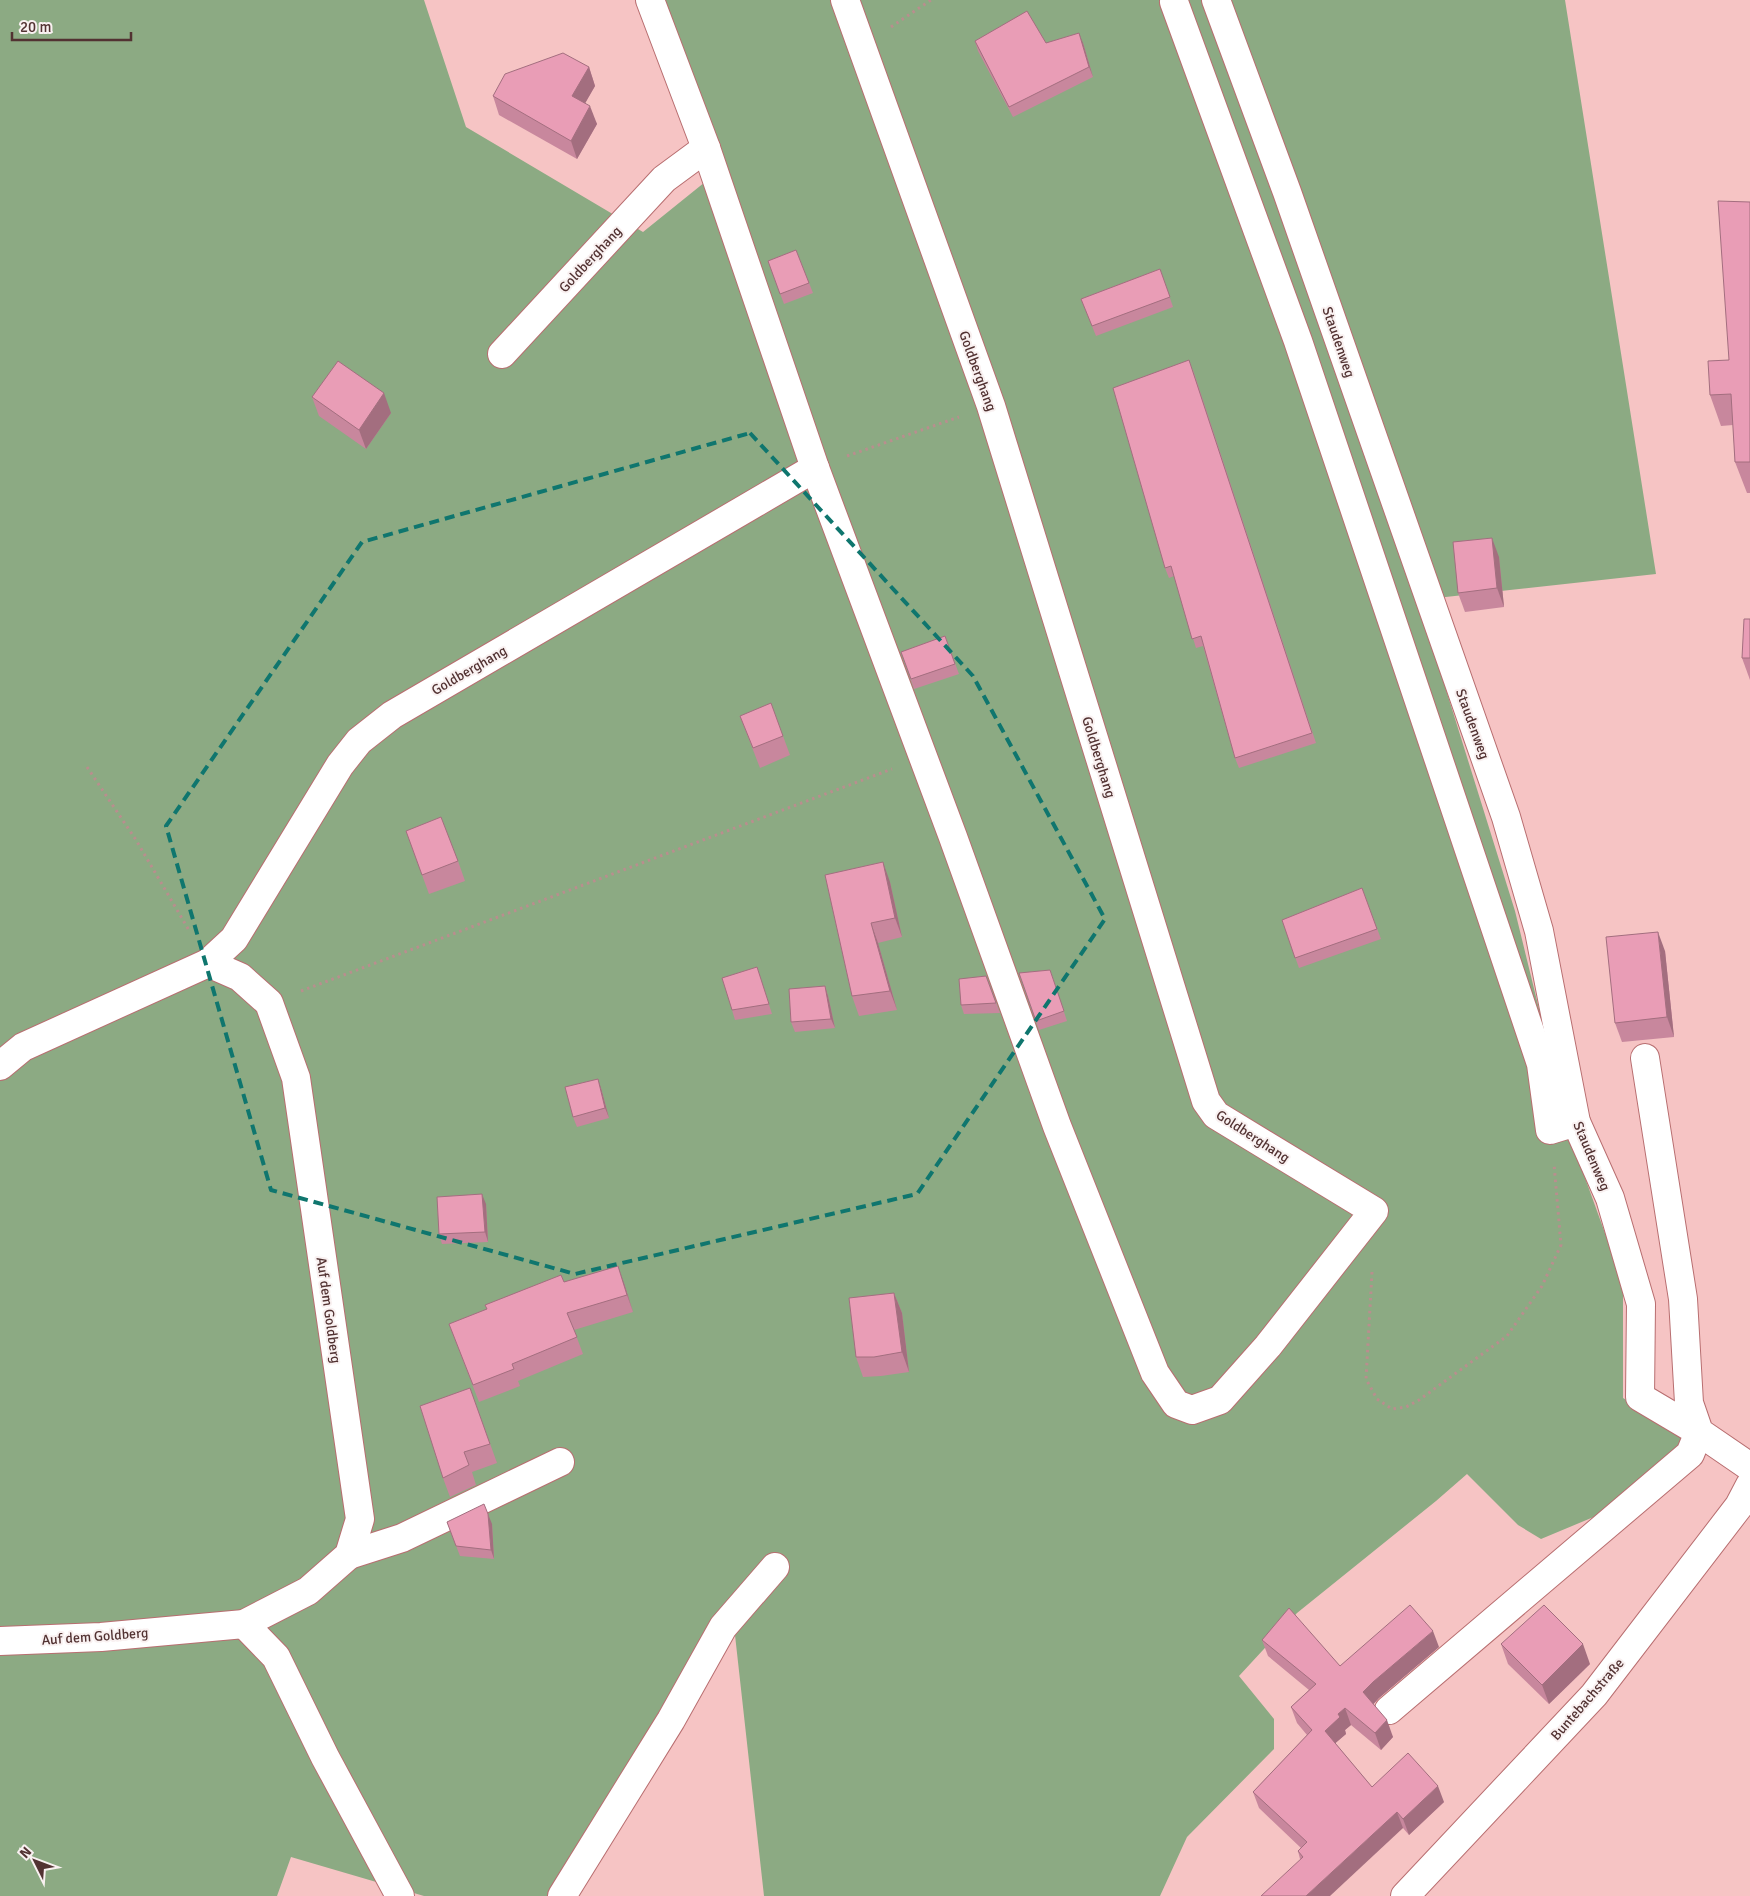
<svg xmlns="http://www.w3.org/2000/svg" width="1750" height="1896" font-family="Signika,sans-serif">
  <style>
    .green { fill: #8caa83 }
    .lines { fill: none; stroke-linecap: round; stroke-linejoin: round }
    .minor-casing { stroke: #b86e70; stroke-width: 30 }
    .path { stroke: #b98e8e; stroke-width: 3; stroke-dasharray: 2.5 4; stroke-linecap: butt }
    .minor { stroke: #fff; stroke-width: 28 }
    .wall { fill: #c8879d }
    .shaded-wall { fill: #a36e7f }
    .building { fill: #e99db6; stroke: #a36e7f }
    .marked { fill: none; stroke: #0f766e; stroke-width: 4; stroke-dasharray: 10 6; stroke-linejoin: round }
    .labels { text-anchor: middle; stroke-width: 4; stroke-linejoin: round; paint-order: stroke }
    .street-label { font-size: 14px; fill: #523232; stroke: #f9f1f1 }
  </style>
  <rect width="100%" height="100%" fill="#f6c4c4"/>
  <path class="green" d="M0 0H424L466 127 643 232 710 178 640 0H1565L1656 574 1418 600 1515 911 1571 1139 1623 1283V1398L1690 1439 1596 1516 1541 1539 1518 1525 1467 1474 1436 1501 1297 1613 1239 1676 1274 1719V1749L1187 1837 1160 1896H764L735 1635 731 1637 706 1686 565 1896H424L291 1857 277 1896H0Z"/>
  <g class="lines">
    <defs>
      <g id="minor">
        <path d="M650 0 706 148 815 468"/>
        <path d="M1216 0 1287 192 1506 817 1539 931 1576 1122 1610 1198 1641 1304 1640 1397 1699 1432 1690 1454 1389 1710"/>
        <path d="M1174 2 1298 341 1541 1064 1550 1130 1576 1122"/>
        <path d="M502 354 664 179 706 148"/>
        <path d="M208 963 234 939 340 765 359 741 392 715 815 468 953 837 1057 1126 1155 1373 1176 1404 1192 1410 1220 1400 1268 1346 1374 1211 1216 1115 1206 1101 991 406 845 0"/>
        <path d="M1645 1058 1683 1299 1689 1403 1699 1432 1750 1467"/>
        <path d="M0 1066 23 1047 208 963 240 977 269 1003 296 1078 360 1519 349 1555 308 1591 244 1624 101 1637 0 1641"/>
        <path d="M349 1555 402 1538 560 1462"/>
        <path d="M244 1624 276 1657 325 1757 400 1896"/>
        <path d="M562 1896 671 1720 723 1627 775 1567"/>
        <path d="M1405 1896 1594 1695 1739 1506 1750 1485"/>
      </g>
    </defs>
    <use href="#minor" class="minor-casing"/>
    <g class="path">
      <path d="M891 27 931 0"/>
      <path d="M847 456 959 417"/>
      <path d="M87 767 136 840 190 932"/>
      <path d="M301 991 892 769"/>
      <path d="M1372 1272 1366 1379 1377 1399 1392 1409 1406 1407 1419 1400 1507 1336 1542 1286 1561 1245 1554 1164"/>
    </g>
    <use href="#minor" class="minor"/>
  </g>
  <g class="wall">
    <path d="M975 41 1046 43H1083L1093 77 1013 117 978 51Z"/>
    <path d="M589 67 595 86 585 103 597 124 577 159 499 115 493 96Z"/>
    <path d="M1750 202V493H1747L1735 462 1733 425 1721 426 1710 395 1729 360Z"/>
    <path d="M796 250 813 293 784 304 768 261Z"/>
    <path d="M1160 269 1173 307 1096 336 1081 299Z"/>
    <path d="M1193 370 1316 743 1239 768 1235 758 1203 646 1196 648 1174 576 1169 578 1165 568Z"/>
    <path d="M312 397 391 413 366 449 319 416Z"/>
    <path d="M1499 557 1504 607 1465 612 1458 593Z"/>
    <path d="M1750 619V680L1742 658Z"/>
    <path d="M945 636 959 674 914 689 901 652Z"/>
    <path d="M740 716 783 736 790 755 760 768Z"/>
    <path d="M406 831 458 861 465 881 429 894Z"/>
    <path d="M825 875 890 882 902 937 878 943 897 1010 859 1016 852 996Z"/>
    <path d="M1362 888 1381 939 1299 968 1282 920Z"/>
    <path d="M1665 951 1674 1037 1622 1042 1615 1023Z"/>
    <path d="M757 967 772 1014 735 1020 732 1010Z"/>
    <path d="M1050 970 1067 1021 1039 1030 1019 973Z"/>
    <path d="M986 976 1000 1013 964 1014 961 1005Z"/>
    <path d="M825 986 828 996 835 1028 795 1032 791 1022Z"/>
    <path d="M601 1088 609 1118 577 1127 573 1117Z"/>
    <path d="M486 1204 488 1242 442 1244 439 1234Z"/>
    <path d="M564 1282 624 1283 633 1312 574 1330 583 1354 518 1381 520 1386 479 1402 449 1324Z"/>
    <path d="M894 1293 902 1313 909 1372 881 1376 863 1377 856 1357Z"/>
    <path d="M470 1388 497 1463 472 1472 476 1485 450 1497 443 1478Z"/>
    <path d="M447 1522 492 1524 494 1559 460 1556Z"/>
    <path d="M1262 1640 1340 1666 1439 1647 1379 1698 1373 1704 1393 1737 1381 1750 1351 1725 1345 1730 1346 1734 1335 1743 1372 1787 1444 1802 1409 1835 1403 1828 1300 1859 1298 1851 1301 1848 1259 1808 1253 1792 1307 1735 1297 1723 1291 1707 1309 1690 1268 1656Z"/>
    <path d="M1501 1644 1590 1664 1549 1704 1508 1664Z"/>
  </g>
  <g class="shaded-wall">
    <path d="M1079 33 1083 43 1093 77 1089 67Z"/>
    <path d="M589 67 595 86 579 114 572 96Z"/>
    <path d="M590 106 597 124 577 159 571 141Z"/>
    <path d="M384 393 391 413 366 449 359 430Z"/>
    <path d="M1492 538 1499 557 1504 607 1497 588Z"/>
    <path d="M883 862 890 882 902 937 895 918Z"/>
    <path d="M871 923 878 943 897 1010 890 991Z"/>
    <path d="M1658 932 1665 951 1674 1037 1667 1017Z"/>
    <path d="M825 986 828 996 835 1028 831 1019Z"/>
    <path d="M598 1079 601 1088 609 1118 605 1108Z"/>
    <path d="M482 1194 486 1204 488 1242 485 1232Z"/>
    <path d="M618 1266 624 1283 633 1312 627 1295Z"/>
    <path d="M894 1293 902 1313 909 1372 902 1352Z"/>
    <path d="M488 1514 492 1524 494 1559 491 1550Z"/>
    <path d="M1433 1631 1439 1647 1379 1698 1369 1709 1363 1692 1373 1682Z"/>
    <path d="M1583 1644 1590 1664 1549 1704 1542 1685Z"/>
    <path d="M1345 1708 1351 1725 1345 1730 1346 1734 1331 1747 1325 1731 1338 1714Z"/>
    <path d="M1387 1720 1393 1737 1381 1750 1375 1733Z"/>
    <path d="M1438 1786 1444 1802 1409 1835 1403 1819Z"/>
    <path d="M1397 1812 1403 1828 1330 1896H1306Z"/>
  </g>
  <g class="building">
    <path d="M1027 11 1046 43 1079 33 1089 67 1009 107 975 41Z"/>
    <path d="M563 53 589 67 572 96 590 106 571 141 493 96 505 74Z"/>
    <path d="M1718 201 1750 202V462H1735L1731 394 1710 395 1708 361 1729 360Z"/>
    <path d="M796 250 809 283 780 294 768 261Z"/>
    <path d="M1160 269 1170 297 1092 326 1081 299Z"/>
    <path d="M1189 360 1312 733 1235 758 1201 636 1192 639 1171 566 1165 568 1113 388Z"/>
    <path d="M338 361 384 393 359 430 312 397Z"/>
    <path d="M1492 538 1497 588 1458 593 1453 542Z"/>
    <path d="M1744 619H1750V658H1742Z"/>
    <path d="M945 636 955 664 911 679 901 652Z"/>
    <path d="M771 703 783 736 753 748 740 716Z"/>
    <path d="M441 817 458 861 422 875 406 831Z"/>
    <path d="M883 862 895 918 871 923 890 991 852 996 825 875Z"/>
    <path d="M1362 888 1377 929 1295 958 1282 920Z"/>
    <path d="M1658 932 1667 1017 1615 1023 1606 937Z"/>
    <path d="M757 967 769 1004 732 1010 722 978Z"/>
    <path d="M1050 970 1064 1011 1036 1021 1019 973Z"/>
    <path d="M986 976 996 1003 961 1005 959 979Z"/>
    <path d="M825 986 831 1019 791 1022 789 989Z"/>
    <path d="M598 1079 605 1108 573 1117 565 1087Z"/>
    <path d="M482 1194 485 1232 439 1234 437 1197Z"/>
    <path d="M618 1266 627 1295 567 1313 577 1337 512 1364 514 1369 473 1385 449 1324 487 1309 485 1305 561 1275 564 1282Z"/>
    <path d="M894 1293 902 1352 874 1357H856L849 1298Z"/>
    <path d="M470 1388 490 1444 464 1452 469 1465 443 1478 420 1406Z"/>
    <path d="M484 1504 488 1514 491 1550 456 1546 447 1522Z"/>
    <path d="M1410 1605 1433 1631 1373 1682 1363 1692 1387 1720 1375 1733 1345 1708 1338 1714 1340 1717 1325 1731 1372 1787 1408 1753 1438 1786 1403 1819 1397 1812 1306 1896H1261L1303 1857 1298 1851 1307 1842 1253 1792 1312 1730 1291 1707 1316 1684 1262 1640 1289 1608 1340 1666Z"/>
    <path d="M1544 1605 1583 1644 1542 1685 1501 1644Z"/>
  </g>
  <path class="marked" d="M750 433 973 676 1105 919 917 1194 575 1274 271 1190 166 826 362 542Z"/>
  <g class="labels">
    <g class="street-label">
      <text transform="translate(590 259) rotate(-47)" y="5">Goldberghang</text>
      <text transform="translate(1339 342) rotate(71)" y="5">Staudenweg</text>
      <text transform="translate(978 371) rotate(70)" y="5">Goldberghang</text>
      <text transform="translate(469 670) rotate(-30)" y="5">Goldberghang</text>
      <text transform="translate(1473 724) rotate(70)" y="5">Staudenweg</text>
      <text transform="translate(1099 757) rotate(73)" y="5">Goldberghang</text>
      <text transform="translate(1253 1136) rotate(33)" y="5">Goldberghang</text>
      <text transform="translate(1592 1156) rotate(67)" y="5">Staudenweg</text>
      <text transform="translate(329 1310) rotate(82)" y="5">Auf dem Goldberg</text>
      <text transform="translate(95 1636) rotate(-4)" y="5">Auf dem Goldberg</text>
      <text transform="translate(1587 1699) rotate(-49)" y="5">Buntebachstraße</text>
    </g>
  </g>
  <g transform="translate(35 1861) rotate(312)" stroke="#f9f1f1" stroke-width="4" paint-order="stroke">
  <path d="M0-4L9 19L0 12L-9 19Z" fill="#523232"/>
  <text y="-8" font-size="14" font-weight="bold" text-anchor="middle" fill="#523232">N</text>
  </g>
  <path d="M12 32v8h119v-8" fill="none" stroke="#523232" stroke-width="2.5"/>
  <text x="20" y="32" font-size="15" fill="#523232" stroke="#f9f1f1" stroke-width="4" paint-order="stroke">20 m</text>
</svg>
